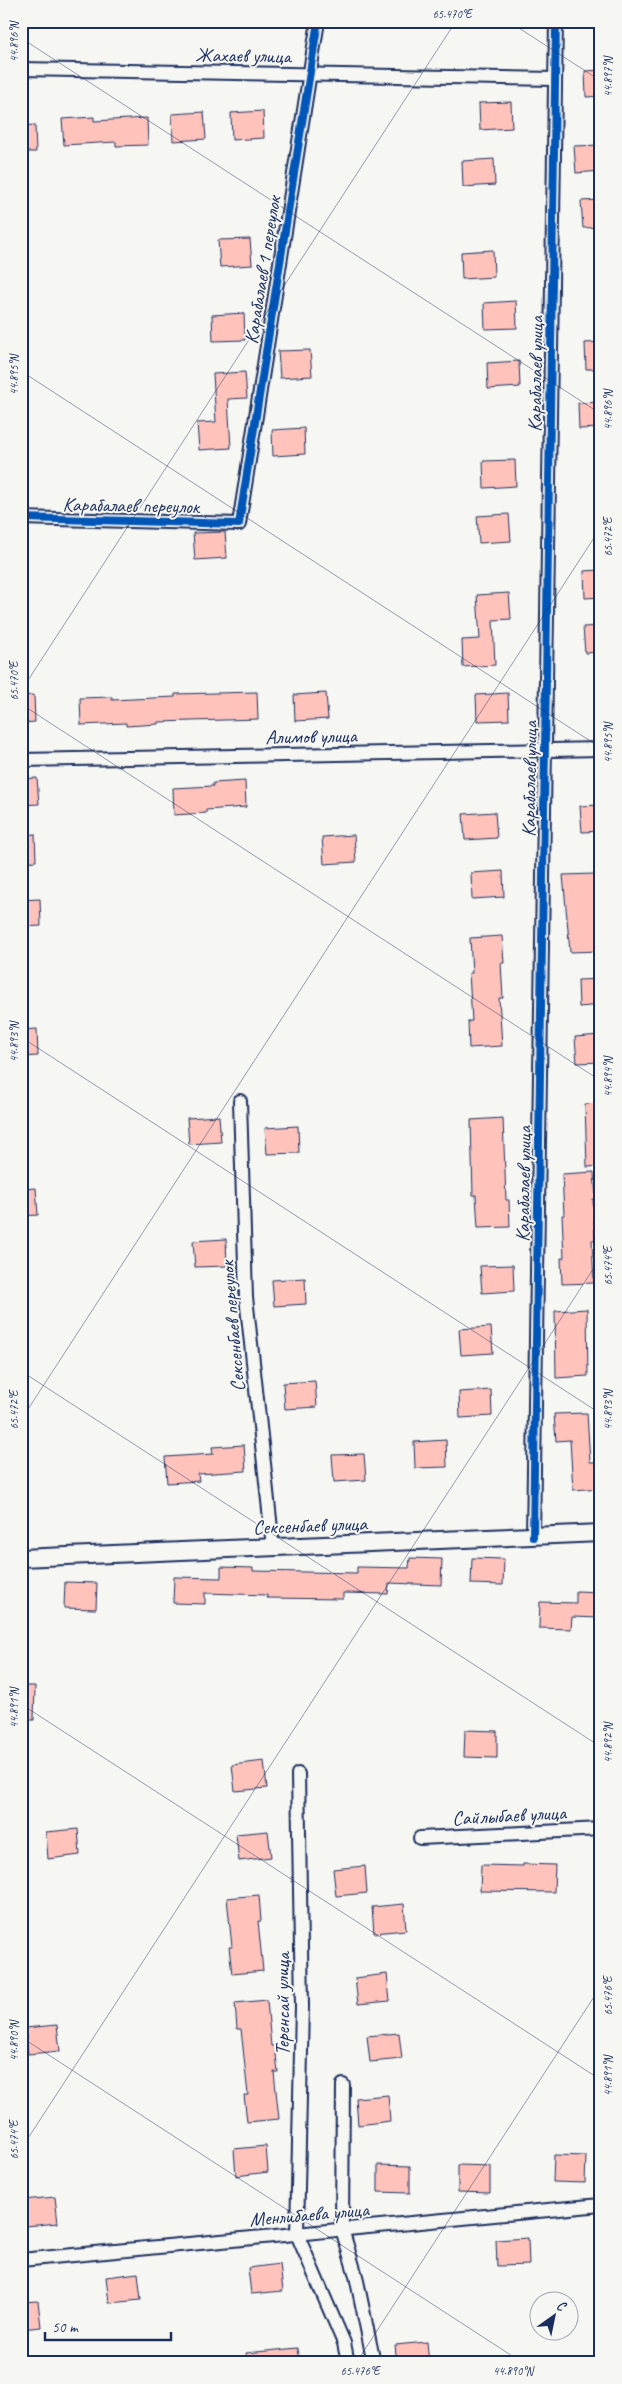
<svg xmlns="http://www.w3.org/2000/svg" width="622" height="2384" font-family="Caveat,sans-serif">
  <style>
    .building { fill: #ffc3bc; stroke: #1b2f5e }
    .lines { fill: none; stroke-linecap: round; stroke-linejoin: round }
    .minor-casing { stroke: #1b2f5e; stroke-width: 16 }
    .tertiary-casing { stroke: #1b2f5e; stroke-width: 20 }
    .minor { stroke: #f6f6f2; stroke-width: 12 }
    .tertiary { stroke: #f6f6f2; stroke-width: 16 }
    .cycleway-casing { stroke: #f6f6f2; stroke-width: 11 }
    .cycleway { stroke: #0057b8; stroke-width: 8 }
    .ticks { fill: none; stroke: #1b2f5e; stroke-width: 1; stroke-opacity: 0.45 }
    .labels { text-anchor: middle; stroke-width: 4; stroke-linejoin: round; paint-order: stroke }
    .street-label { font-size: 20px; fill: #1b2f5e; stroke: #f6f6f2 }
    .neatline { fill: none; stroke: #1b2f5e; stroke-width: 2 }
    .ticks-label { font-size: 12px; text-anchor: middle; fill: #1b2f5e }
  </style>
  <rect width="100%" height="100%" fill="#f6f6f2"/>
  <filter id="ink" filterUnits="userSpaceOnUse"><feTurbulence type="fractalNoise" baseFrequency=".02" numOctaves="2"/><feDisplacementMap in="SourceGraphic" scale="10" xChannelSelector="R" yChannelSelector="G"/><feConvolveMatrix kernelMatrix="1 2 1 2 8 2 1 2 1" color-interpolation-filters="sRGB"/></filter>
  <g filter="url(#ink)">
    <g class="building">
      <path d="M601 70V96L586 97 585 71Z"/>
      <path d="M511 102 512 128 480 130 479 103Z"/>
      <path d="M263 111 264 138 232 140 231 113Z"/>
      <path d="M204 112 206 139 173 141 172 114Z"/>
      <path d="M94 117V121L147 118 148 145 116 146V142L64 145 62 119Z"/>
      <path d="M35 125 36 152H21V126Z"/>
      <path d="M601 145V171L576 173 574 146Z"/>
      <path d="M494 159 495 185 463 187 462 161Z"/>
      <path d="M601 200V227L583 228 581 201Z"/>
      <path d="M250 239 252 265 220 267 218 240Z"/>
      <path d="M493 250 494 277 462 279 461 252Z"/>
      <path d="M516 301 517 328 485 329 484 303Z"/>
      <path d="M244 313 245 340 213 341 212 315Z"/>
      <path d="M601 342V369H586L585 343Z"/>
      <path d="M310 350 312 376 280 378 278 351Z"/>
      <path d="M519 361 520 387 488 389 487 363Z"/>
      <path d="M245 372 247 398 228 399 231 448 199 450 197 423 216 422 213 374Z"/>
      <path d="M601 402V428L579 429 578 403Z"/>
      <path d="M304 428 305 454 273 456 272 430Z"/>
      <path d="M515 460 516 486 484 488 483 461Z"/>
      <path d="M509 514 511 541 479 543 477 516Z"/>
      <path d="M225 532 227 558 195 560 193 533Z"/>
      <path d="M601 570V597L585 598 584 571Z"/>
      <path d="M509 593 511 619 493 620 495 665 463 667 462 640 480 639 477 595Z"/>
      <path d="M601 626V652L585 653 583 627Z"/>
      <path d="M257 692 258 719 158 722V724L126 726V723L81 725 80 698 112 697V700L175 697V694Z"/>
      <path d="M326 693 328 719 295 721 294 695Z"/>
      <path d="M508 693 509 720 477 721 476 695Z"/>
      <path d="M34 695 35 722 21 723V696Z"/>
      <path d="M37 778 39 804 21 805V779Z"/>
      <path d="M245 781 246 807 206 810V813L174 815 173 788 213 786V783Z"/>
      <path d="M601 805V831L582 832 580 806Z"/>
      <path d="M495 812 497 838 465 840 463 814Z"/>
      <path d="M35 834 36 861 21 862V835Z"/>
      <path d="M354 835 356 862 324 864 322 837Z"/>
      <path d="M503 871 504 897 472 899 471 873Z"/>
      <path d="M595 874 601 951 570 952 563 875Z"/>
      <path d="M40 899 41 926 21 927V900Z"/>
      <path d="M502 936 504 963H501L503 998H499L502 1046 469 1048 468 1021H472L469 973H472L470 938Z"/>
      <path d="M601 979V1005L579 1007 578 980Z"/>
      <path d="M37 1029 38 1056 21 1057V1030Z"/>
      <path d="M601 1035V1062L577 1063 575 1037Z"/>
      <path d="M601 1103V1166L587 1167 585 1104Z"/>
      <path d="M219 1116 221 1142 189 1144 187 1118Z"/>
      <path d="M503 1118 506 1200H509L510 1227 478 1228 476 1195H473L471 1120Z"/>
      <path d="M298 1126 299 1153 267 1154 265 1128Z"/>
      <path d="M594 1172 596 1199H593L595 1240H592L594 1283 562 1284 561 1258H564L562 1215H564L562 1174Z"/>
      <path d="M36 1188 38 1215 21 1216V1189Z"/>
      <path d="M226 1239 227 1266 195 1267 193 1241Z"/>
      <path d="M513 1265 514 1291 482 1293 480 1266Z"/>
      <path d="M305 1278 306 1304 274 1306 272 1280Z"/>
      <path d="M587 1309 588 1376 556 1378 555 1311Z"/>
      <path d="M491 1327 493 1353 461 1355 459 1329Z"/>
      <path d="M315 1381 317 1407 285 1409 283 1383Z"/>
      <path d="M491 1390 492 1416 460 1418 459 1392Z"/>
      <path d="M587 1413 590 1462H601V1488L573 1490 570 1440 556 1441 554 1414Z"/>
      <path d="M446 1440 447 1467 415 1468 414 1442Z"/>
      <path d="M244 1445 246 1471 198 1474 199 1481 167 1483 165 1457 213 1454 212 1447Z"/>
      <path d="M364 1454 366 1480 334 1482 332 1455Z"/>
      <path d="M410 1558 442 1559 441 1585 389 1583 388 1594 343 1593V1599L267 1598V1595L205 1593V1604L173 1603 174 1577 221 1578V1567L253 1568V1571L357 1573V1567L409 1568Z"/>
      <path d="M472 1558 504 1559 503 1585 471 1584Z"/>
      <path d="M65 1582 97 1583 96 1609 64 1608Z"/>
      <path d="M576 1591 601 1592V1618L572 1617 571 1629 539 1628 540 1602 576 1603Z"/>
      <path d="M21 1686H35L34 1720H21Z"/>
      <path d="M465 1730 497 1731V1758L464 1757Z"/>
      <path d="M264 1761 267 1788 235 1791 232 1765Z"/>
      <path d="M78 1829 80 1855 48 1859 46 1832Z"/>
      <path d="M268 1831 271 1857 239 1861 236 1834Z"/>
      <path d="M523 1864 555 1865 554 1892 480 1891 481 1865 523 1866Z"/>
      <path d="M365 1866 367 1893 336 1896 333 1869Z"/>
      <path d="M259 1895 261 1921H258L263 1971 232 1974 229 1947H232L227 1898Z"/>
      <path d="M404 1904 406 1930 374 1933 372 1907Z"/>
      <path d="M387 1974 390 2001 358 2004 355 1978Z"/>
      <path d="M267 2000 271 2046H275L278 2072H274L279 2119 247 2122 244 2095H248L241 2029H237L235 2003Z"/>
      <path d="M57 2025 60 2051 28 2054 25 2028Z"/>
      <path d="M399 2033 402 2059 370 2062 367 2036Z"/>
      <path d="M388 2095 390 2121 358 2125 356 2098Z"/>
      <path d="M266 2146 268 2172 236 2176 234 2149Z"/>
      <path d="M554 2155 586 2156 585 2183 553 2182Z"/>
      <path d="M378 2165 410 2166V2193L378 2192Z"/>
      <path d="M458 2165 490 2166V2193L458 2192Z"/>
      <path d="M55 2197 58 2223 26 2226 23 2200Z"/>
      <path d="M528 2238 529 2265 497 2266 496 2240Z"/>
      <path d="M280 2264 283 2291 251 2294 248 2268Z"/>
      <path d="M138 2273 141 2300 109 2303 106 2277Z"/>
      <path d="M38 2301 41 2327 21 2329V2302Z"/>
      <path d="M427 2342 429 2363H397L395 2345Z"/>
      <path d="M298 2348 300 2363H247L246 2353Z"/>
    </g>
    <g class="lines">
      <defs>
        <g id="minor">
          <path d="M21 69 554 79"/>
          <path d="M21 518 239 524 318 21"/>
          <path d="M21 760 601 749"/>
          <path d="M240 1101 246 1297 273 1547"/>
          <path d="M533 1537 556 21"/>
          <path d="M298 1774 302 2006 297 2234 344 2343 348 2363"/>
          <path d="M420 1838 601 1829"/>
          <path d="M343 2085 342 2229 356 2276 374 2363"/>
          <path d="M21 2260 601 2205"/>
        </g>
        <path id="tertiary" d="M21 1558 601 1533"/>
      </defs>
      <use href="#minor" class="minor-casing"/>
      <use href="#tertiary" class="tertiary-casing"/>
      <use href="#minor" class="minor"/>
      <use href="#tertiary" class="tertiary"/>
      <defs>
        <g id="cycleway">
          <path d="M21 518 239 524 318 21"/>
          <path d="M533 1537 556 21"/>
        </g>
      </defs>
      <use href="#cycleway" class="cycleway-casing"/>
      <use href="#cycleway" class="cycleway"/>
    </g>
  </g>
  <path class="ticks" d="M508 21 601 81M21 38 601 414M21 371 601 748M21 691 456 21M21 704 601 1081M21 1037 601 1414M21 1371 601 1747M21 1420 601 527M21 1704 601 2080M21 2037 523 2363M21 2149 601 1257M356 2363 601 1986"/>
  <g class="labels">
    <g class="street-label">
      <text transform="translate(243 55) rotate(1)" y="7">Жахаев улица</text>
      <text transform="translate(262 270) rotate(-81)" y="7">Карабалаев 1 переулок</text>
      <text transform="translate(535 374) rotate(-89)" y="7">Карабалаев улица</text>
      <text transform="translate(131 505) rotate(1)" y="7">Карабалаев переулок</text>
      <text transform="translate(311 736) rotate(-1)" y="7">Алимов улица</text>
      <text transform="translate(529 779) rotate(-89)" y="7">Карабалаев улица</text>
      <text transform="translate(523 1184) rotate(-89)" y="7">Карабалаев улица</text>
      <text transform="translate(232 1326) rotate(-95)" y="7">Сексенбаев переулок</text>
      <text transform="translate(310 1525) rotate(-2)" y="7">Сексенбаев улица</text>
      <text transform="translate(509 1815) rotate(-3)" y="7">Сайлыбаев улица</text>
      <text transform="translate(282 2004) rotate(-90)" y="7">Теренсай улица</text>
      <text transform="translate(309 2214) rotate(-5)" y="7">Менлибаева улица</text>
    </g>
  </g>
  <rect width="622" height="2384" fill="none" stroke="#f6f6f2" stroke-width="55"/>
  <g transform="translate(554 2316) rotate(33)"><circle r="24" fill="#f6f6f2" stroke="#9ea6b7"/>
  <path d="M0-4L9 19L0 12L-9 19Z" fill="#1b2f5e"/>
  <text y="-8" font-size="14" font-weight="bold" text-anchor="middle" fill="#1b2f5e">С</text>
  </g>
  <path d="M45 2332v8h126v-8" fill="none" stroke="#1b2f5e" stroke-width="2.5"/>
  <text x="52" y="2332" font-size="15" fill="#1b2f5e" stroke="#f6f6f2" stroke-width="4" paint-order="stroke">50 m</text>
  <rect x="28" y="28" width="566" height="2328" class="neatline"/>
  <g class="ticks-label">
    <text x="452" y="18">65.470°E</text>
    <text transform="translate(14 42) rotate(-90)" y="4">44.896°N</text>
    <text transform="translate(608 77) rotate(-90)" y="4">44.897°N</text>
    <text transform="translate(14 375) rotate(-90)" y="4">44.895°N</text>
    <text transform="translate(608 410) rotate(-90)" y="4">44.896°N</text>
    <text transform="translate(608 537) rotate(-90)" y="4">65.472°E</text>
    <text transform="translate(14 681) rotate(-90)" y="4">65.470°E</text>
    <text transform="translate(608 743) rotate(-90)" y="4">44.895°N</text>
    <text transform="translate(14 1042) rotate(-90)" y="4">44.893°N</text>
    <text transform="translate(608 1077) rotate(-90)" y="4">44.894°N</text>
    <text transform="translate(608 1266) rotate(-90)" y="4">65.474°E</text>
    <text transform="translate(608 1410) rotate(-90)" y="4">44.893°N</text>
    <text transform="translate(14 1410) rotate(-90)" y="4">65.472°E</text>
    <text transform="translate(14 1708) rotate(-90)" y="4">44.891°N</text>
    <text transform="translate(608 1743) rotate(-90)" y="4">44.892°N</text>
    <text transform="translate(608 1996) rotate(-90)" y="4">65.476°E</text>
    <text transform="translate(14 2041) rotate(-90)" y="4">44.890°N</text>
    <text transform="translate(608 2076) rotate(-90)" y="4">44.891°N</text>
    <text transform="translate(14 2140) rotate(-90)" y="4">65.474°E</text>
    <text x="360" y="2375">65.476°E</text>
    <text x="513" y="2375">44.890°N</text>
  </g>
</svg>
